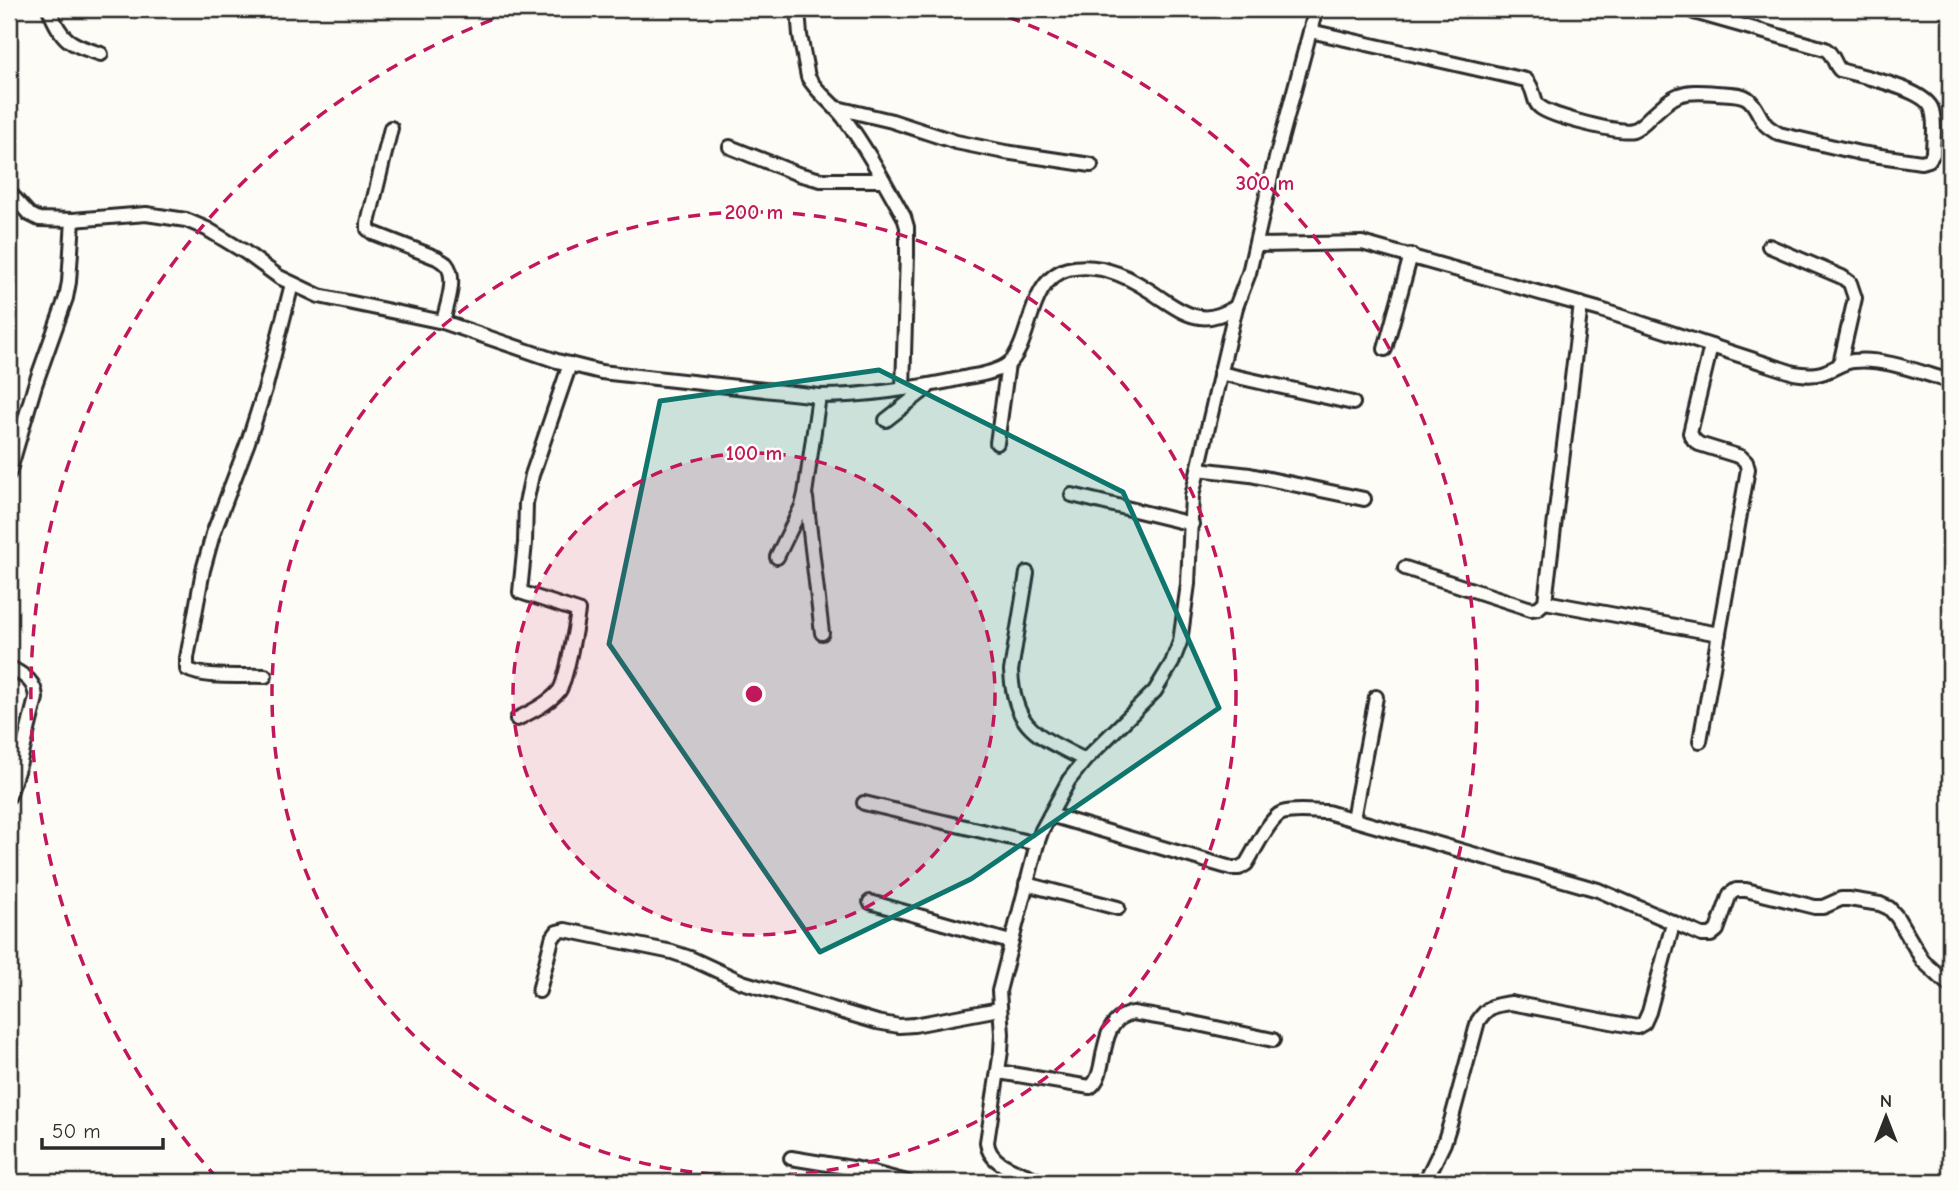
<svg xmlns="http://www.w3.org/2000/svg" width="1959" height="1191" font-family="'Comic Neue',sans-serif">
  <style>
    .lines { fill: none; stroke-linecap: round; stroke-linejoin: round }
    .street-casing { stroke: #2b2b2b; stroke-width: 18 }
    .street { stroke: #fdfcf7; stroke-width: 12 }
    .marked { fill: #0f766e; fill-opacity: 0.2; stroke: #0f766e; stroke-width: 5; stroke-linejoin: round }
    .ring { fill: none; stroke: #c2185b; stroke-width: 3.5; stroke-dasharray: 12 9 }
    .centre { fill: #c2185b; stroke: #fdfcf7; stroke-width: 3.5 }
    .ring-label { font-size: 21px; text-anchor: middle; font-weight: bold; fill: #c2185b; stroke: #fdfcf7; stroke-width: 5; stroke-linejoin: round; paint-order: stroke }
  </style>
  <rect width="100%" height="100%" fill="#fdfcf7"/>
  <filter id="ink" filterUnits="userSpaceOnUse"><feTurbulence type="fractalNoise" baseFrequency=".0143" numOctaves="2"/><feDisplacementMap in="SourceGraphic" scale="14" xChannelSelector="R" yChannelSelector="G"/><feConvolveMatrix kernelMatrix="1 2 1 2 8 2 1 2 1" color-interpolation-filters="sRGB"/></filter>
  <g filter="url(#ink)">
    <g class="lines">
      <defs>
        <g id="street">
          <path d="M49 9C62 42 70 44 101 54"/>
          <path d="M798 9 800 35 808 77C816 92 833 103 844 118 867 149 885 183 904 217L907 227V254L903 389"/>
          <path d="M1310 31 1526 80C1536 90 1532 101 1540 107 1551 116 1619 134 1633 130 1639 128 1645 122 1650 117 1676 93 1680 90 1716 93 1726 94 1739 93 1747 98 1756 104 1759 117 1766 125 1769 128 1774 131 1779 134L1860 153 1921 162 1929 160 1933 154C1933 140 1936 124 1932 110 1927 89 1860 76 1840 70 1833 63 1834 54 1825 49L1694 12"/>
          <path d="M837 108 892 121 956 142 1005 152 1091 165"/>
          <path d="M391 128 368 223V229L373 233 437 258C438 259 445 263 446 264 458 278 446 307 443 322"/>
          <path d="M730 147 798 174 821 180H883"/>
          <path d="M9 192 29 214 39 219 73 220 146 214 186 220 207 229 245 252 279 277 319 296 443 322 557 361 601 372 819 396C869 396 919 388 968 377 981 375 997 372 1008 364 1014 360 1017 353 1020 347 1032 320 1035 278 1068 269 1103 261 1135 280 1162 299 1173 306 1187 316 1200 317 1213 319 1225 313 1236 307"/>
          <path d="M1256 245 1362 243 1601 310 1794 373C1806 375 1817 376 1827 371 1836 368 1843 362 1853 361 1883 357 1921 373 1950 381"/>
          <path d="M1769 246 1842 277 1850 283 1855 298 1840 364"/>
          <path d="M1385 349 1411 255"/>
          <path d="M1220 373 1353 403"/>
          <path d="M886 420 927 388"/>
          <path d="M997 443 1008 364"/>
          <path d="M1198 469 1250 475 1364 499"/>
          <path d="M9 473 35 385 66 298 69 282 73 220"/>
          <path d="M1072 495 1192 524"/>
          <path d="M806 498 822 633"/>
          <path d="M777 557 802 506 805 494 819 396"/>
          <path d="M1405 568 1531 609 1538 608 1545 602 1581 304"/>
          <path d="M1027 573 1011 671C1014 731 1039 736 1085 760"/>
          <path d="M1545 602 1719 634"/>
          <path d="M9 667C23 675 35 680 36 698L20 762 9 796"/>
          <path d="M265 676C244 675 205 679 187 669V658L203 570 213 534 248 442 266 386 292 284"/>
          <path d="M517 719C531 712 549 703 559 691 566 682 576 625 578 611L520 592 525 543 526 503 532 475 570 364"/>
          <path d="M1700 741 1748 469 1746 462 1741 457 1699 444 1694 440 1690 433 1711 346"/>
          <path d="M864 803 1037 844"/>
          <path d="M1050 815 1231 868H1239L1246 864C1254 852 1269 818 1282 813 1295 809 1314 812 1327 812L1598 890 1702 935H1711L1717 930 1730 894 1736 890H1746L1815 907H1823L1841 899H1849L1880 904 1889 908 1897 917 1923 961 1950 986"/>
          <path d="M1353 819 1376 697"/>
          <path d="M1026 884 1118 908"/>
          <path d="M870 902 1010 942"/>
          <path d="M539 991 552 939 557 932 565 930 672 952 690 958 742 982 877 1022 899 1026 914 1025 999 1009"/>
          <path d="M999 1072 1090 1087C1110 1075 1094 1020 1133 1013L1193 1023 1273 1040"/>
          <path d="M791 1158 858 1169 907 1182"/>
          <path d="M1041 1182C1022 1171 989 1167 987 1142L1001 1051 1002 1034 999 991 1037 844 1042 830 1069 780 1085 760 1155 691 1172 663 1180 642 1188 584 1192 496 1236 307 1249 273 1272 173 1316 9"/>
          <path d="M1425 1182 1444 1143 1451 1121 1478 1021C1488 1006 1494 1005 1511 1003L1637 1027 1644 1023 1649 1012 1673 924"/>
        </g>
      </defs>
      <use href="#street" class="street-casing"/>
      <use href="#street" class="street"/>
    </g>
  </g>
  <path class="marked" d="M879 370 1123 492 1219 708 971 879 820 952 609 644 660 401Z"/>
  <circle cx="754" cy="694" r="241" fill="#c2185b" fill-opacity=".12"/>
  <g class="ring">
    <circle cx="754" cy="694" r="241"/>
    <circle cx="754" cy="694" r="482"/>
    <path d="M217 1178A723 723 0 0 1 519 10M989 10A723 723 0 0 1 1291 1178"/>
  </g>
  <circle cx="754" cy="694" r="10" class="centre"/>
  <g class="ring-label">
    <text x="1265" y="190">300 m</text>
    <text x="754" y="219">200 m</text>
    <text x="754" y="460">100 m</text>
  </g>
  <rect width="1959" height="1191" fill="none" stroke="#fdfcf7" stroke-width="35"/>
  <rect x="18" y="18" width="1924" height="1156" fill="none" stroke="#2b2b2b" stroke-width="2.5" filter="url(#ink)"/>
  <g transform="translate(1886 1117)" stroke="#fdfcf7" stroke-width="5" paint-order="stroke">
  <path d="M0-5L12 26L0 18L-12 26Z" fill="#2b2b2b"/>
  <text y="-10" font-size="19" font-weight="bold" text-anchor="middle" fill="#2b2b2b">N</text>
  </g>
  <path d="M42 1138v10h121v-10" fill="none" stroke="#2b2b2b" stroke-width="3.5"/>
  <text x="52" y="1138" font-size="21" fill="#2b2b2b" stroke="#fdfcf7" stroke-width="5" paint-order="stroke">50 m</text>
</svg>
